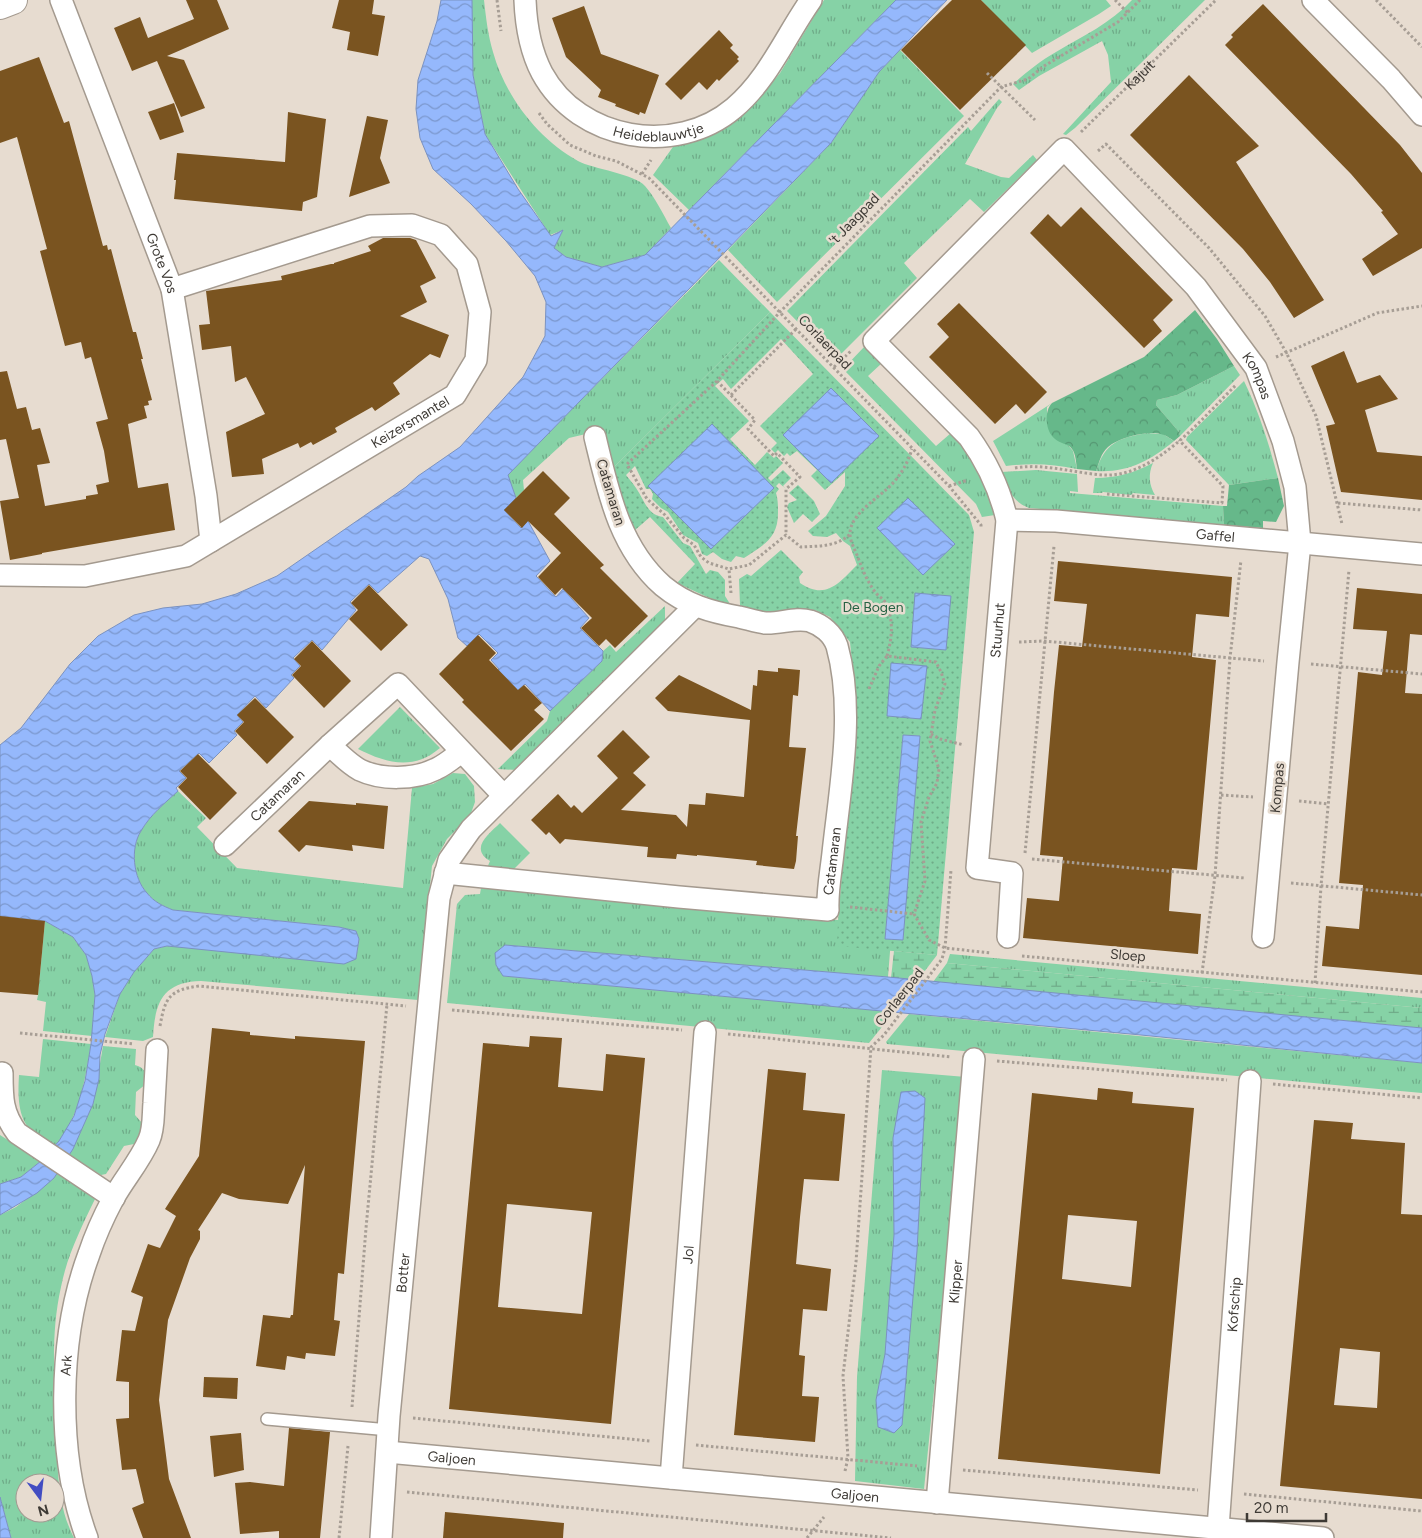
<svg xmlns="http://www.w3.org/2000/svg" width="1422" height="1538" font-family="Figtree,sans-serif">
  <style>
    .grass { fill: url(#grass-tufts); fill-rule: evenodd }
    .forest { fill: url(#forest-crowns) }
    .wetland { fill: url(#wetland-marsh) }
    .park { fill: url(#park-dots); fill-rule: evenodd }
    .water { fill: url(#water-waves); stroke: #7b92c0 }
    .building { fill: #7a5420; fill-rule: evenodd }
    .lines { fill: none; stroke-linecap: round; stroke-linejoin: round }
    .lane-casing { stroke: #a49a8f; stroke-width: 14 }
    .street-casing { stroke: #a49a8f; stroke-width: 24 }
    .secondary-casing { stroke: #a49a8f; stroke-width: 30 }
    .path { stroke: #a79e95; stroke-width: 3; stroke-dasharray: 2.5 2.5; stroke-linecap: butt }
    .lane { stroke: #fff; stroke-width: 11 }
    .street { stroke: #fff; stroke-width: 21 }
    .secondary { stroke: #fff; stroke-width: 28 }
    .labels { text-anchor: middle; stroke-width: 5; stroke-linejoin: round; paint-order: stroke }
    .street-label { font-size: 14px; fill: #3e3a35; stroke: #e7dcd0 }
    .park-label { font-size: 14px; fill: #266243; stroke: #e7dcd0 }
  </style>
  <defs>
    <pattern id="grass-tufts" width="24" height="20" patternUnits="userSpaceOnUse" patternTransform="scale(1.25)"><rect width="24" height="20" fill="#86d2a6"/><path d="M3 7l-1-3M5 7V3M7 7l1-3M15 17l-1-3M17 17v-4M19 17l1-3" fill="none" stroke="#6fab88"/></pattern>
    <pattern id="forest-crowns" width="20" height="18" patternUnits="userSpaceOnUse" patternTransform="scale(1.25)"><rect width="20" height="18" fill="#66b88a"/><path d="M2 6a3 3 0 1 1 6 0M12 15a3 3 0 1 1 6 0" fill="none" stroke="#559772"/></pattern>
    <pattern id="wetland-marsh" width="20" height="14" patternUnits="userSpaceOnUse" patternTransform="scale(1.25)"><rect width="20" height="14" fill="#86d2a6"/><path d="M1 5h8M5 5V1M11 12h8M15 12V8" fill="none" stroke="#6fab88"/></pattern>
    <pattern id="park-dots" width="8" height="8" patternUnits="userSpaceOnUse" patternTransform="scale(1.25)"><rect width="8" height="8" fill="#86d2a6"/><path d="M2 2h.1M6 6h.1" fill="none" stroke="#6fab88" stroke-width="1.8" stroke-linecap="round"/></pattern>
    <pattern id="water-waves" width="16" height="10" patternUnits="userSpaceOnUse" patternTransform="scale(1.25)"><rect width="16" height="10" fill="#95b8fc"/><path d="M0 5q4-4 8 0t8 0" fill="none" stroke="#7b97cd"/></pattern>
  </defs>
  <rect width="100%" height="100%" fill="#e7dcd0"/>
  <g class="grass">
    <path d="M471 0H484C486 18 488 35 493 52 505 96 538 139 578 161 593 169 635 174 645 186 655 197 663 214 671 228L645 255 602 267 566 257 554 248 563 230 550 235 485 134 473 75Z"/>
    <path d="M824 0H896L689 210 653 175 675 144 748 106 766 90 780 73Z"/>
    <path d="M981 0H1106L1111 6 1099 14 1032 53Z"/>
    <path d="M1132 0H1205L1075 128 1066 135 1063 134 1111 82 1108 55 1102 41 1039 76 1019 90 1013 84C1027 72 1040 61 1056 52 1083 36 1111 23 1132 0Z"/>
    <path d="M900 50 964 116 777 302 728 250 831 143 879 72Z"/>
    <path d="M999 99 1002 102 997 108 965 164 1001 177 1009 178 1033 155 1037 160 984 212 970 199 904 263 917 278 835 360 787 311 968 127 971 131Z"/>
    <path d="M719 260 770 312 612 469 590 433 569 438 523 480 524 490 516 498 507 475Z"/>
    <path d="M865 346 882 363 868 376 936 446 951 433C970 455 993 485 995 515L982 517 976 504 843 369Z"/>
    <path d="M1234 366 1240 375 1180 436 1179 432 1156 405 1157 400 1177 395Z"/>
    <path d="M1244 381C1259 412 1269 444 1278 478L1229 485 1186 440 1187 437Z"/>
    <path d="M1052 403 1047 407V419L1073 451 1077 469C1053 464 1031 463 1006 466L993 441Z"/>
    <path d="M1147 433 1163 434 1174 441C1150 461 1127 473 1096 471 1105 443 1118 438 1147 433Z"/>
    <path d="M1153 463C1148 474 1149 485 1155 495L1133 493 1131 495 1103 492 1102 493H1093L1095 478C1116 478 1134 473 1153 463Z"/>
    <path d="M1036 470 1077 474 1078 492 1070 491V493L1223 506 1224 525 1029 508C1012 502 1008 488 1001 472Z"/>
    <path d="M665 606V622L517 770 498 769 547 721 550 711 602 661 603 651 610 645 616 652Z"/>
    <path d="M400 707 440 748C413 771 386 763 358 749Z"/>
    <path d="M453 773 465 774 474 786 475 802 470 816 447 839 432 866 418 1000 201 981C163 982 155 1002 153 1037L143 1041 105 1037 120 994 134 972 154 949 167 946 356 959 359 939 356 931 339 927 173 910C163 906 154 902 147 893 133 878 130 848 141 831 150 815 165 803 178 791L206 818 197 827 237 868 403 888 412 788 433 784Z"/>
    <path d="M500 823 530 853 511 872 487 868 490 861C469 848 489 834 500 823Z"/>
    <path d="M481 888 838 920 891 939 888 977 505 945 503 976 894 1012 869 1043 447 1003 457 904 465 895 480 894Z"/>
    <path d="M45 921 73 937 86 955 92 976 95 995 92 1036 43 1031 46 1002 37 1000 38 995Z"/>
    <path d="M950 954 1422 998V1008L947 963Z"/>
    <path d="M909 1014 1422 1063V1093L887 1044 886 1042Z"/>
    <path d="M43 1039 91 1044C85 1080 80 1117 55 1146 48 1141 39 1137 32 1131 17 1119 18 1092 19 1075L39 1077Z"/>
    <path d="M103 1046 136 1049 135 1065C146 1068 146 1074 146 1084L136 1092 135 1115 142 1123 140 1135 134 1144 124 1146 106 1174 101 1175 69 1155 93 1104Z"/>
    <path d="M882 1070 966 1077 924 1489 855 1481 857 1377Z"/>
    <path d="M0 1135 41 1161 21 1177 0 1184Z"/>
    <path d="M57 1173 95 1199C81 1228 67 1256 61 1287 51 1331 54 1375 56 1419 58 1460 55 1501 74 1538H11L0 1497V1215L16 1207 54 1178ZM25 1483H55V1513H25Z"/>
  </g>
  <g class="forest">
    <path d="M1195 310 1217 339 1234 366 1177 395 1157 400 1156 405 1179 432 1180 436 1174 441C1171 439 1167 436 1164 435 1151 429 1119 437 1108 447 1101 453 1099 463 1096 471L1077 469C1076 463 1076 454 1072 449 1068 443 1060 444 1055 439 1045 431 1044 411 1052 403L1144 357Z"/>
    <path d="M1278 478 1284 506 1276 522 1263 521V528L1224 525 1223 506H1227L1229 485Z"/>
  </g>
  <g class="wetland">
    <path d="M894 951 937 955 918 980 891 978Z"/>
    <path d="M947 963 1422 1008V1028L933 982Z"/>
  </g>
  <g class="park">
    <path d="M770 312 969 515 974 532 937 955 837 946 838 921 856 702 850 642 830 617 815 610 763 612 735 610 677 583 695 564 650 517 634 531 618 494 612 469ZM781 339 813 374 760 426 777 443 771 449 775 453 778 450 784 456 787 453 790 456 797 451 817 470 811 476 825 490 845 472V486L826 516 808 531 813 536 827 537 836 533 843 541 850 546 857 565C840 582 826 601 800 583L799 577 803 572 781 550 751 576 747 574 739 579 740 605 732 607 725 596V580L718 572 710 570 706 574 690 546 683 543 663 517C647 515 644 499 636 488 633 483 629 479 626 475L635 466 646 489H650L653 494 652 499 661 508 668 512 683 535 698 543 702 554 707 556 713 552 722 559 731 562 736 556 744 558C763 545 778 539 778 513 778 506 778 499 776 493L779 489 776 486 779 483 786 489 783 486 791 478 783 470 771 481 768 478 783 463 776 456 774 458 767 452 755 465 730 439 749 421 715 386 723 379 731 389ZM903 735 920 736 895 940 885 939Z"/>
    <path d="M798 485 814 501 820 514 812 522 803 514 794 523 787 507 789 503 797 500 789 493Z"/>
  </g>
  <g class="water">
    <path d="M441 0H472L473 75 485 134 518 189 551 236 563 230 554 248 566 257 602 267 645 255 896 0H947L879 72 831 143 508 475 516 498 504 510 521 528 528 521 550 561 536 576 556 597 563 589 589 618 580 628 603 651 602 661 550 711 525 684 510 697 492 677 499 669 491 660 498 653 479 634 467 646 458 638 448 599 429 559 420 556 378 593 369 584 350 602 356 610 322 650 312 640 293 658 300 666 291 675 294 678 266 708 255 696 237 715 243 722 234 731 237 735 209 763 199 753 179 771 186 778 176 788 178 791C165 803 150 815 141 831 130 848 133 878 147 893 154 902 163 906 173 910L339 927 356 931 359 939 356 959 344 964 167 946 154 949 134 972 120 994 105 1034 100 1055 99 1079 93 1104 73 1149 54 1178 37 1193 0 1215V1184L21 1177 41 1161 59 1141 74 1116 85 1081 91 1044 95 995 92 976 86 955 73 937 45 921 0 916V745L21 728 70 664 98 636 134 615 163 608 202 604 236 594 277 576 406 487 418 476 460 447 523 377 545 336 546 302 535 276 506 241 471 204 433 169 420 138 416 109 418 80 437 21Z"/>
    <path d="M831 388 879 436 831 483 783 435Z"/>
    <path d="M712 424 774 488 711 549 648 486Z"/>
    <path d="M908 498 955 544 923 575 877 528Z"/>
    <path d="M915 593 951 596 946 650 911 647Z"/>
    <path d="M891 663 927 666 921 719 887 716Z"/>
    <path d="M903 735 920 736 903 940 885 939Z"/>
    <path d="M505 945 888 977 1422 1028V1063L1141 1035 503 976 496 965 495 953Z"/>
    <path d="M915 1091 925 1098 917 1251 902 1425 894 1433 878 1427 876 1400 885 1354 894 1235 893 1138 901 1092Z"/>
    <path d="M0 1497 11 1538H0Z"/>
  </g>
  <g class="building">
    <path d="M186 0H217L229 29 167 56 184 60 205 108 181 117 157 61 132 71 114 28 140 17 148 38 194 19Z"/>
    <path d="M339 0H374L372 14 385 16 378 56 347 50 350 32 332 28Z"/>
    <path d="M952 0H981L1026 45 960 110 901 50Z"/>
    <path d="M1263 4 1400 145 1422 173V248L1373 276 1362 259 1398 234 1381 212 1383 211 1351 174 1225 45 1233 37 1231 35Z"/>
    <path d="M584 6 601 54 659 75 645 114 640 112 639 115 615 106 616 104 598 97 601 90 566 57 552 18Z"/>
    <path d="M719 30 733 45 730 48 739 57 737 59 739 61 719 81 717 79 707 90 699 82 681 100 665 84Z"/>
    <path d="M39 57 64 123 69 121 103 246 107 245 108 250 111 249 133 332H136L143 359H141L152 400 148 401 149 405 144 406 147 418 128 424 138 488 168 483 175 530 42 553V554L10 560 0 501 19 498 6 439 0 440V372L7 371 17 409 26 407 32 430 40 428 50 463 37 465 45 506 86 499V496L98 494 96 485 109 482 104 451 96 422 108 419 91 357 85 359 81 342 65 346 40 251 47 249 17 137 0 143V71Z"/>
    <path d="M1189 75 1259 146 1236 162 1324 300 1294 318 1270 282 1243 249 1130 135Z"/>
    <path d="M174 103 184 132 160 140 148 112Z"/>
    <path d="M288 112 326 119 317 197 303 202 302 211 174 199 176 180H174L177 153 285 162Z"/>
    <path d="M367 116 388 120 380 158 390 183 349 197Z"/>
    <path d="M1081 207 1173 300 1153 320 1162 331 1144 348 1030 233 1048 214 1061 227Z"/>
    <path d="M383 238H410L416 240 436 278 420 286 427 302 400 316 449 335 440 358 430 354 393 383 400 394 375 411 372 407 335 428 337 432 313 445 311 442 300 448 298 443 262 459 264 474 232 477 226 432 265 414 246 377 235 382 231 346 202 350 199 325 210 324 206 291 282 280 281 276 331 264H334V263L371 251 368 246Z"/>
    <path d="M959 303 1047 392 1025 414 1016 404 995 424 929 357 949 337 937 324Z"/>
    <path d="M1344 351 1357 383 1380 375 1398 399 1365 410 1377 452 1422 456V500L1341 492 1326 426 1335 424 1311 366Z"/>
    <path d="M543 471 570 498 554 514 604 565 600 568 648 616 615 648 606 639 599 646 581 628 592 618 562 588 555 595 538 577 561 553 528 521 522 528 504 510Z"/>
    <path d="M1058 561 1232 577 1229 617 1196 614 1192 657 1216 660 1197 870 1172 868 1169 911 1201 914 1198 954 1023 938 1027 898 1059 901 1063 857 1040 855 1054 692 1059 645 1082 647 1087 604 1054 601Z"/>
    <path d="M369 585 408 625 381 651 349 619 358 610 351 603Z"/>
    <path d="M1357 588 1422 594V635L1410 634 1405 693 1422 694V975L1322 966 1326 926 1359 929 1363 885 1339 883 1346 804 1358 672 1382 675 1387 631 1353 629Z"/>
    <path d="M478 635 496 653 489 660 518 690 524 685 542 703 534 710 544 719 511 751 462 702 464 700 439 674Z"/>
    <path d="M312 641 351 681 324 708 292 675 301 666 294 659Z"/>
    <path d="M778 668 800 670 798 696 793 695 789 747 806 748 796 836H798L796 861 794 869 756 865 757 861 697 855V856L677 854 676 859 647 857 648 847 565 839 560 844 549 832 546 835 531 820 558 794 571 808 574 805 582 813 618 778 597 756 623 730 650 757 633 773 646 785 621 810 676 815 687 827 689 804 705 805 706 793 744 797 750 720 668 711 655 698 679 675 751 710 753 685 757 686 758 670 778 672Z"/>
    <path d="M255 698 294 737 267 764 235 731 244 722 237 715Z"/>
    <path d="M198 754 237 793 210 820 178 787 187 778 180 771Z"/>
    <path d="M309 801 356 805V803L388 806 384 849 352 845 353 851 306 845 299 852 278 831Z"/>
    <path d="M0 916 45 921 38 995 0 992Z"/>
    <path d="M212 1028 250 1032V1035L295 1039V1036L365 1041 344 1274 338 1273 334 1320 340 1321 335 1356 306 1353 305 1359 287 1356 285 1370 256 1366 263 1315 290 1318 291 1315H293L305 1165 288 1204 239 1199 222 1193 198 1230 200 1231V1239L190 1258 168 1320 159 1400 169 1479 191 1538H143L132 1508 144 1503 136 1469 122 1470 116 1419 129 1418V1382L116 1381 122 1330 135 1331 143 1297 131 1292 148 1244 160 1248 176 1216 165 1209 199 1156Z"/>
    <path d="M530 1036 562 1038 558 1087 603 1091 606 1054 645 1058 611 1424 449 1409 483 1043 529 1047ZM507 1204 592 1212 582 1314 498 1307Z"/>
    <path d="M768 1069 806 1073 803 1110 845 1114 839 1181 804 1179 800 1217 796 1264 831 1269 827 1311 803 1309 799 1355 805 1356 802 1396 819 1397 815 1442 734 1435Z"/>
    <path d="M1098 1088 1133 1092 1132 1103 1194 1108 1160 1474 998 1459 1032 1093 1097 1100ZM1068 1215 1137 1221 1131 1287 1062 1279Z"/>
    <path d="M1314 1120 1353 1123 1351 1139 1405 1143 1401 1214 1422 1215V1499L1280 1486ZM1340 1348 1380 1352 1377 1408 1334 1405Z"/>
    <path d="M204 1377 238 1378 237 1399 203 1397Z"/>
    <path d="M289 1428 330 1432 320 1538H279V1531L240 1534 235 1483 250 1482 284 1486Z"/>
    <path d="M241 1433 244 1470 214 1477 210 1436Z"/>
    <path d="M445 1512 564 1523 563 1538H443Z"/>
  </g>
  <g class="lines">
    <defs>
      <path id="lane" d="M267 1419 389 1430"/>
      <g id="street">
        <path id="s2" d="M61 0 172 289 206 496 211 541"/>
        <path id="s3" d="M525 0C526 26 530 50 542 73 579 141 676 157 734 108 769 78 785 37 811 0"/>
        <path d="M1313 0 1391 79 1422 115"/>
        <path id="s4" d="M1007 520 1056 521 1422 554"/>
        <path id="s5" d="M0 575 85 576 186 556 455 395 476 360 480 312 467 264 441 235 412 225 370 226 172 289"/>
        <path d="M330 745C339 754 349 764 360 770 381 780 414 780 436 769 445 765 453 758 461 752"/>
        <path id="s6" d="M225 845 330 745 398 684 504 796"/>
        <path id="s7" d="M445 873 679 897 828 910C827 891 831 872 833 853 840 788 855 710 837 646 833 634 822 625 810 621 796 617 780 624 765 623 757 622 748 619 739 617 711 612 686 605 663 586 619 547 608 491 595 437"/>
        <path id="s8" d="M1008 937 1012 873 977 868 1007 520C1000 490 987 462 969 437L874 341 1064 149 1196 287 1256 368 1283 441 1295 487 1300 543 1288 662 1263 937"/>
        <path d="M2 1073C2 1098 2 1113 17 1133L114 1198"/>
        <path id="s9" d="M387 1452 1323 1538"/>
        <path id="s10" d="M671 1478 705 1032"/>
        <path id="s11" d="M937 1503 974 1059"/>
        <path id="s12" d="M1218 1528 1250 1081"/>
        <path id="s13" d="M87 1538C56 1455 58 1337 89 1254 95 1236 104 1216 113 1199 124 1179 140 1161 149 1140 154 1129 153 1115 154 1103 155 1085 156 1067 157 1050"/>
        <path id="s14" d="M381 1538 389 1416 439 898 449 860 471 829 695 606"/>
      </g>
      <path id="secondary" d="M0 5 13 0"/>
    </defs>
    <use href="#lane" class="lane-casing"/>
    <use href="#street" class="street-casing"/>
    <use href="#secondary" class="secondary-casing"/>
    <g class="path">
      <path d="M497 0 501 31"/>
      <path d="M1115 0 1128 13"/>
      <path d="M1376 0 1422 47"/>
      <path d="M987 73 1035 120"/>
      <path d="M539 113 547 124 570 145 596 156 616 161 649 178 949 486 981 525V528"/>
      <path id="s1" d="M1081 132 1216 0"/>
      <path d="M1098 151 1106 144 1209 248 1265 316 1286 352 1316 416 1342 524"/>
      <path d="M642 174 651 160"/>
      <path d="M1276 357 1377 313 1422 306"/>
      <path d="M834 367 852 350"/>
      <path d="M717 381 755 420 748 429 774 456 777 453 800 477 786 489V535"/>
      <path d="M731 395 796 329"/>
      <path d="M627 464 717 381 780 312 1001 87 1028 79 1044 66 1118 22 1140 0"/>
      <path d="M628 466 647 499 665 515 684 538 694 545 701 557 709 563 729 569"/>
      <path d="M1015 468C1044 463 1074 473 1103 475 1155 478 1202 418 1236 385"/>
      <path d="M949 486 968 480"/>
      <path d="M1107 494 1222 503 1223 486 1179 440"/>
      <path d="M1338 503 1422 510"/>
      <path d="M731 593 729 569 749 565 786 535 801 547C818 546 837 547 850 534"/>
      <path d="M1019 642 1044 641 1264 661"/>
      <path d="M887 656C892 639 894 620 886 604 884 599 879 597 876 593 867 582 862 568 857 555 854 548 850 541 850 533 851 512 881 497 894 482 903 471 908 462 912 449"/>
      <path d="M1311 664 1422 674"/>
      <path d="M869 689 879 666 887 656 936 662 941 672 945 684 935 710 930 741 939 769 937 783 929 797 921 822 925 881 914 914 929 940 945 948 991 953"/>
      <path d="M931 734 940 739 964 745"/>
      <path d="M1221 795 1253 797"/>
      <path d="M1299 801 1328 804"/>
      <path d="M1025 853 1054 546"/>
      <path d="M1032 859 1245 878"/>
      <path d="M1291 883 1422 895"/>
      <path d="M850 907 914 914"/>
      <path d="M1022 956 1422 992"/>
      <path d="M1202 973 1215 876 1230 658 1241 560"/>
      <path d="M1315 983 1321 886 1349 570"/>
      <path d="M452 1010 682 1030"/>
      <path d="M160 1026C165 998 169 990 199 986L406 1006"/>
      <path d="M20 1033 134 1044"/>
      <path d="M728 1034 951 1057"/>
      <path d="M997 1061 1227 1080"/>
      <path d="M1273 1084 1422 1098"/>
      <path d="M352 1407 366 1228 387 1004"/>
      <path d="M413 1418 650 1441"/>
      <path d="M696 1445 917 1466"/>
      <path d="M963 1470 1198 1490"/>
      <path d="M845 1471 848 1458 843 1376 856 1262 871 1047 884 1035 942 959 945 948 951 870"/>
      <path d="M407 1492 891 1538"/>
      <path d="M1244 1494 1422 1511"/>
      <path d="M339 1538 348 1446"/>
      <path d="M807 1538 824 1517"/>
    </g>
    <use href="#lane" class="lane"/>
    <use href="#street" class="street"/>
    <use href="#secondary" class="secondary"/>
  </g>
  <g class="labels">
    <g class="street-label">
      <text dy="5" stroke="none"><textPath href="#s1" startOffset="82">Kajuit</textPath></text>
      <text dy="5" stroke="none"><textPath href="#s3" startOffset="215">Heideblauwtje</textPath></text>
      <text transform="translate(854 219) rotate(-46)" y="5">'t Jaagpad</text>
      <text dy="5" stroke="none"><textPath href="#s2" startOffset="282">Grote Vos</textPath></text>
      <text transform="translate(825 342) rotate(46)" y="5">Corlaerpad</text>
      <text dy="5" stroke="none"><textPath href="#s8" startOffset="1245">Kompas</textPath></text>
      <text dy="5" stroke="none"><textPath href="#s5" startOffset="449">Keizersmantel</textPath></text>
      <text transform="translate(611 492) rotate(73)" y="5">Catamaran</text>
      <text dy="5" stroke="none"><textPath href="#s4" startOffset="209">Gaffel</textPath></text>
      <text dy="5" stroke="none"><textPath href="#s8" startOffset="338">Stuurhut</textPath></text>
      <text transform="translate(1277 788) rotate(-85)" y="5">Kompas</text>
      <text dy="5" stroke="none"><textPath href="#s6" startOffset="72">Catamaran</textPath></text>
      <text dy="5" stroke="none"><textPath href="#s7" startOffset="434">Catamaran</textPath></text>
      <text transform="translate(1128 955) rotate(5)" y="5">Sloep</text>
      <text transform="translate(899 997) rotate(-52)" y="5">Corlaerpad</text>
      <text dy="5" stroke="none"><textPath href="#s10" startOffset="224">Jol</textPath></text>
      <text dy="5" stroke="none"><textPath href="#s14" startOffset="266">Botter</textPath></text>
      <text dy="5" stroke="none"><textPath href="#s11" startOffset="222">Klipper</textPath></text>
      <text dy="5" stroke="none"><textPath href="#s12" startOffset="224">Kofschip</textPath></text>
      <text dy="5" stroke="none"><textPath href="#s13" startOffset="175">Ark</textPath></text>
      <text dy="5" stroke="none"><textPath href="#s9" startOffset="65">Galjoen</textPath></text>
      <text dy="5" stroke="none"><textPath href="#s9" startOffset="470">Galjoen</textPath></text>
    </g>
    <g class="park-label">
      <text x="873" y="612">De Bogen</text>
    </g>
  </g>
  <g transform="translate(40 1498) rotate(165)"><circle r="24" fill="#e7dcd0" stroke="#a39b92"/>
  <path d="M0-4L9 19L0 12L-9 19Z" fill="#424dc2"/>
  <text y="-8" font-size="14" font-weight="bold" text-anchor="middle" fill="#3e3a35">N</text>
  </g>
  <path d="M1247 1513v8h79v-8" fill="none" stroke="#3e3a35" stroke-width="2.5"/>
  <text x="1254" y="1513" font-size="15" fill="#3e3a35" stroke="#e7dcd0" stroke-width="4" paint-order="stroke">20 m</text>
</svg>
